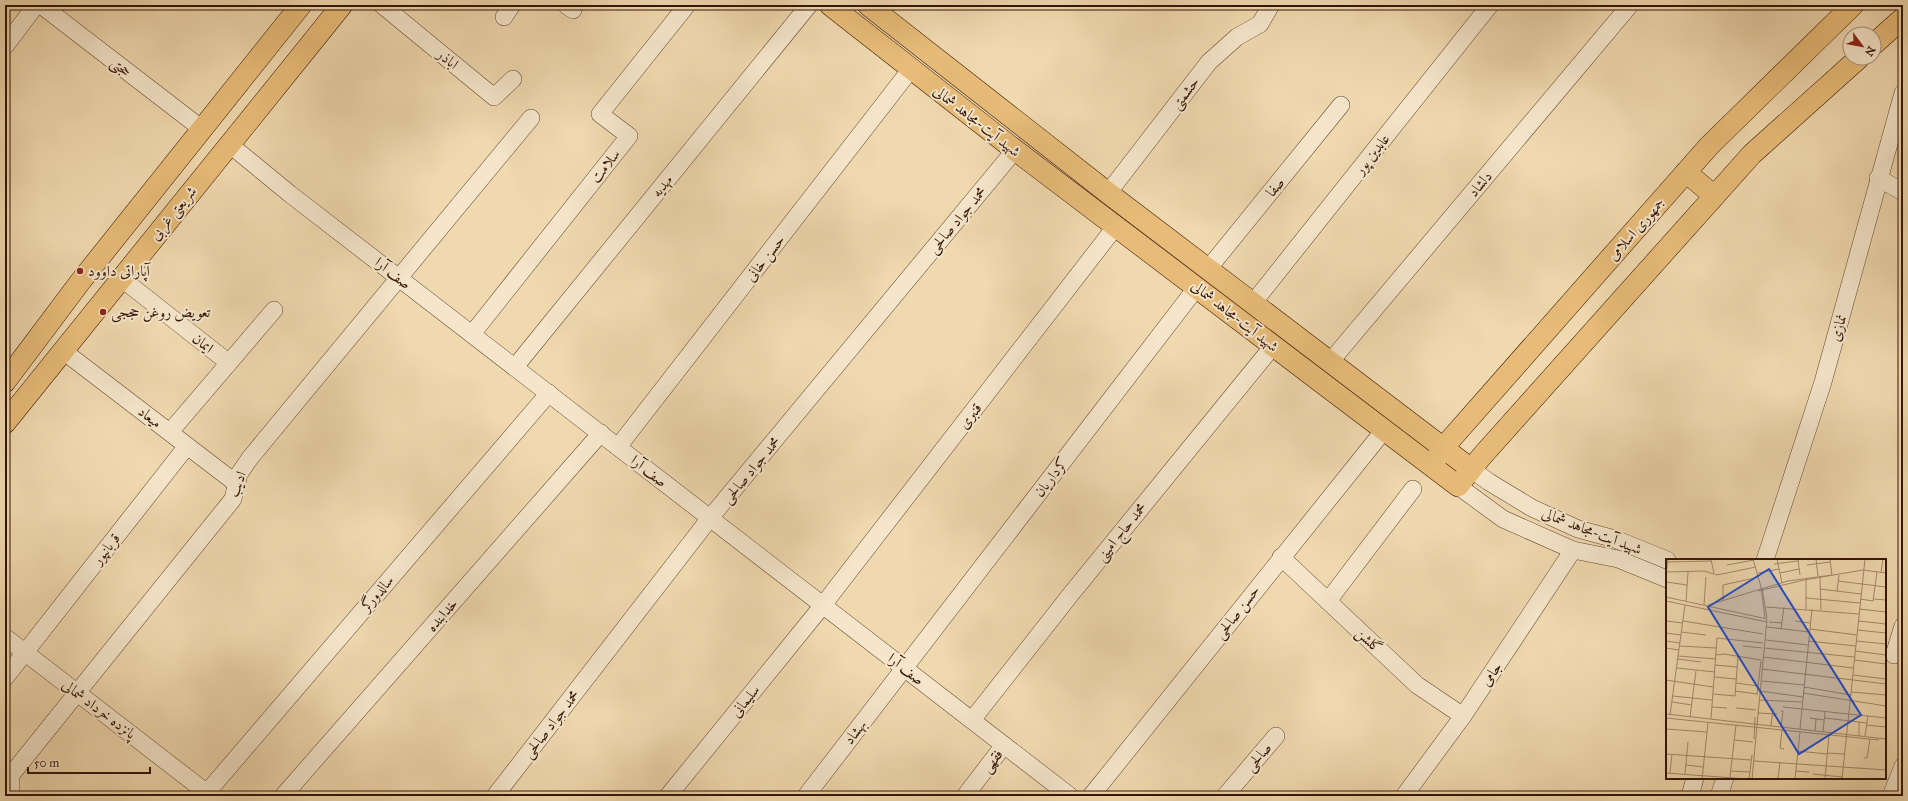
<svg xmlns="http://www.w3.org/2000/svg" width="1908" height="801" font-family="'IM FELL Great Primer',Amiri,serif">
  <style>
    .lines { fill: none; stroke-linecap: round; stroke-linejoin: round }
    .minor-casing { stroke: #634530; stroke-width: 18 }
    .major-casing { stroke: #341406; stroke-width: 22 }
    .minor { stroke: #f5e6cb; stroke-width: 17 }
    .major { stroke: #e8bc78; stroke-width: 21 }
    .poi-dot { fill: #8f2418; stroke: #f5e6cb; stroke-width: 1.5 }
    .labels { text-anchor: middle; stroke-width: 4; stroke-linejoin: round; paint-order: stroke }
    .street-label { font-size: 15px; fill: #341406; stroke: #f5e6cb }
    .poi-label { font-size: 15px; fill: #341406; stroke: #f5e6cb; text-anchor: start }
    .inset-road { fill: none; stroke: #a58a6b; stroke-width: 1 }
    .view { fill: #1d4ed8; fill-opacity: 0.15; stroke: #1d4ed8; stroke-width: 2 }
    .inset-edge { fill: none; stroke: #341406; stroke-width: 2 }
  </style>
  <rect width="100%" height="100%" fill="#f0d9af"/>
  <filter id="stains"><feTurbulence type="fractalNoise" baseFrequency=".005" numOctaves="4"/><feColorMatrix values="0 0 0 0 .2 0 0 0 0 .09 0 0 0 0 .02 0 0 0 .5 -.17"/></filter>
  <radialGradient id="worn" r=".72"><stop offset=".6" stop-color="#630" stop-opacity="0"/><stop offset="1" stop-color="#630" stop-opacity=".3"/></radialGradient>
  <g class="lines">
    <defs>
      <g id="minor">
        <path d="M41 5 202 129"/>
        <path d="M382 5 494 97 513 79"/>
        <path d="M566 5 573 10"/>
        <path d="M504 17 512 5"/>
        <path d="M5 46 36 5"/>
        <path d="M229 144 290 194 1070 796"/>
        <path d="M1878 178 1903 192"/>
        <path d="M1108 193 1209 62 1237 37 1260 24 1271 5"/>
        <path d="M1208 269 1341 105"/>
        <path d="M121 278 229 363"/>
        <path d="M1253 303 1490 5"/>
        <path d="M472 334 629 136 600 114 687 5"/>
        <path d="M62 350 237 484"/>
        <path d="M1330 362 1630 5"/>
        <path d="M515 367 809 5"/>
        <path d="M170 432 274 310"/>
        <path d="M618 447 911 69"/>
        <path d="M1471 469 1489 482 1532 508 1578 529 1615 539 1667 560"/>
        <path d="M1458 486 1503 519 1573 550 1618 559 1667 579"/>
        <path d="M1281 557 1417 685 1463 716"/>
        <path d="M1765 560 1823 382 1903 93"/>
        <path d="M1328 601 1413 489"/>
        <path d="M5 637 211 796"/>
        <path d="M1894 655 1903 626"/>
        <path d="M5 678 187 446"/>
        <path d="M972 720 1071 594 1273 346"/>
        <path d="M11 796V775L233 499 239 474 250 458 531 118"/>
        <path d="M204 796 549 393"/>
        <path d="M283 796 601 433"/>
        <path d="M495 796 710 518 1015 150"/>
        <path d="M668 796 823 605 1116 226"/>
        <path d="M806 796 1197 287"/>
        <path d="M965 796 1004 745"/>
        <path d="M1091 796 1385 429"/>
        <path d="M1225 796 1276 736"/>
        <path d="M1404 796 1463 716 1573 550"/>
        <path d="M1690 796 1695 778"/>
        <path d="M1719 796 1725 778"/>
        <path d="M1891 796 1903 766"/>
      </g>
      <g id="major">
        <path d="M830 5 1015 150 1458 486 1482 456 1752 154 1859 58"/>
        <path d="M868 5 1108 193 1471 469"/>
        <path d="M1874 44 1903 18"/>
        <path d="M1686 172 1714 196"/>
        <path d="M5 382 80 282 301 5"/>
        <path d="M5 423 342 5"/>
        <path d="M1436 459 1443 448 1709 146 1853 5"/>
      </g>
    </defs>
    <use href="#minor" class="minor-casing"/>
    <use href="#major" class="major-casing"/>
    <use href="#minor" class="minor"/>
    <use href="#major" class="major"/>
  </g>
  <g class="poi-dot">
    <circle cx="80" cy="271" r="4"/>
    <circle cx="103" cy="312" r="4"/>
  </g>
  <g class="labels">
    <g class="street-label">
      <text transform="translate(448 59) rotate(39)" y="5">اباذر</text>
      <text transform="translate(121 67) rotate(38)" y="5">حجتی</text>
      <text transform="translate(1185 93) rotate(-53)" y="5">حشمتی</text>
      <text transform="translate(977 121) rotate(38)" y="5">شهید آیت-مجاهد شمالی</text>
      <text transform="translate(1372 154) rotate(-52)" y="5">عابدین پور</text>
      <text transform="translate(605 166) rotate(-52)" y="5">سلامت</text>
      <text transform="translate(1480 184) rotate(-50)" y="5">دلشاد</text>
      <text transform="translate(662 186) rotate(-51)" y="5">مهدیه</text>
      <text transform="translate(1275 187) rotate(-51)" y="5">صفا</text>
      <text transform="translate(173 213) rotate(-51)" y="5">شریعتی غربی</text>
      <text transform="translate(957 220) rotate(-50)" y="5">محمد جواد صالحی</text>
      <text transform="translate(1636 229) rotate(-49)" y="5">جمهوری اسلامی</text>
      <text transform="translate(765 258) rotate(-52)" y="5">حسن خانی</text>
      <text transform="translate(393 273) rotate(38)" y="5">صف آرا</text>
      <text transform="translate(1235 316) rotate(38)" y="5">شهید آیت-مجاهد شمالی</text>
      <text transform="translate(1838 328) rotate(-75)" y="5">نمازی</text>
      <text transform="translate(203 343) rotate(38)" y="5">ایمان</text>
      <text transform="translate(970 416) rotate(-52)" y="5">قنبری</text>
      <text transform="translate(150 417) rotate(38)" y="5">میعاد</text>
      <text transform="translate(751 470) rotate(-50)" y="5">محمد جواد صالحی</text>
      <text transform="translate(649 471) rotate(38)" y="5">صف آرا</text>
      <text transform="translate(1051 477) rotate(-52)" y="5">کرداریان</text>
      <text transform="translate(237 484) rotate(-68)" y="5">ادیب</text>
      <text transform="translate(1592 531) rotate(21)" y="5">شهید آیت-مجاهد شمالی</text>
      <text transform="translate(1121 532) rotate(-51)" y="5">محمد حاج امینی</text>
      <text transform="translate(106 549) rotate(-52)" y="5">قربانپور</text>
      <text transform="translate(377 593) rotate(-49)" y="5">سالدورگر</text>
      <text transform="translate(1237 612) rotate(-52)" y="5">حسن صالحی</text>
      <text transform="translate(442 615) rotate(-49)" y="5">خدابنده</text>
      <text transform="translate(1369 640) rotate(43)" y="5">گلشن</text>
      <text transform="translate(906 669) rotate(38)" y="5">صف آرا</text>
      <text transform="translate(1491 674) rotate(-56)" y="5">جامی</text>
      <text transform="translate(745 701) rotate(-51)" y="5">سلیمانی</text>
      <text transform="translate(99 709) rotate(37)" y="5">پانزده خرداد شمالی</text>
      <text transform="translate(551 724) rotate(-52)" y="5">محمد جواد صالحی</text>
      <text transform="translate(855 732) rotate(-52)" y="5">بهشاد</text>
      <text transform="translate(1258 757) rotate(-50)" y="5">صالحی</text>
      <text transform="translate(992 761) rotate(-52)" y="5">فقهی</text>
    </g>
    <g class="poi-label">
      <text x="88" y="276">آپاراتی داوود</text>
      <text x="111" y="317">تعویض روغن حججی</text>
    </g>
  </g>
  <g transform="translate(1666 559)">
    <rect width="220" height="220" fill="#f0d9af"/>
    <path class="inset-road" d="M87 0 95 28 99 59M111 0 116 24M132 0 134 16M150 0 152 17M164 0 166 16M45 1 48 14M2 3 45 2M108 5 132 2M61 6 88 1M141 6 164 3M0 13 38 12 51 16 90 8M215 13 217 0M92 14 113 10M114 14 133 10M0 16 2 0M154 19 155 51M140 21V50M172 22 220 28M0 23 21 26M96 29 101 59M154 30 195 35M92 32 138 21 197 11 220 14M171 32 173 16M0 38 101 60 86 220M140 39 194 44M194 40 207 42 211 13M208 40 220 41M0 42 101 63M20 42 22 13M57 42V26L93 18M38 46 40 18M42 46 122 22 166 16M100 48 193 55M193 50 220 53M0 62 17 64M17 62 97 75M129 62 144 64M192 62 220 65M103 63 116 64M101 68 143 73M115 70 118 48M144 70 191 76M191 71 220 74M15 73 40 76M0 74 15 76M100 81 142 86M0 82 14 84M142 82 190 87M190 82 220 85M14 87 50 89M77 87 96 89M0 89 13 91M98 89 188 98M189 92 220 96M50 96 58 95 95 101M12 97 50 100M97 98 187 109M12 100 35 103M188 101 220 105M49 106 71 108M11 109 49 113M96 110 220 125M187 116 220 120M48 118 70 120M0 121 47 128M96 122 138 126M70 124 92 127M138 128 185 136M69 132 91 135M94 132 137 138M185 133 220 136M137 134 220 147M47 135 69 137 72 97M91 136 95 102M7 137 46 141M93 141 136 143M6 143 26 146M46 148 61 149M117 148 220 159M70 149 90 151M115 152H117L115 168M92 154 111 155M0 155 220 180M4 156 19 46M24 158 30 112M0 159 213 181M144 159 158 161M159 159 201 164M45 160 51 79 97 84M200 166 220 168M105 167 107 150M0 170 41 173M134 170 146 50M116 171 114 189 118 190M149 172 150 160M157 173 159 153M193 177V163M199 177 202 157M88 180 89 158M69 181 87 183M132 192 161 195M161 194 178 195M0 195 85 201M198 199H201L204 180M88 202 220 211M20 206 37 208M65 212 84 213M130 212 143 213M0 214 81 220M4 214 6 195M19 215 22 183M147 215 176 218M64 218 70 166M36 220 42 164M83 220 86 196M112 220 114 203M129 220 134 173M159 220 163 176M176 220 199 0"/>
    <path class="view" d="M103 10 195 156 133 195 42 48Z"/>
    <rect width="220" height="220" class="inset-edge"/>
  </g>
  <rect width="1908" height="801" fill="none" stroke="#f0d9af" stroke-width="20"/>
  <rect x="6" y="6" width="1896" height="789" fill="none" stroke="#341406" stroke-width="2"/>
  <rect x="10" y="10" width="1888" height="781" fill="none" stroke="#341406"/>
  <g transform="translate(1862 46) rotate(122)"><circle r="19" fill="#f5e6cb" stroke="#a8927c"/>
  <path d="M0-3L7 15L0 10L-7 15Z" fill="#8f2418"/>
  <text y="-6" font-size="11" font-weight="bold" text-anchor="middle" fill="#341406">N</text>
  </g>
  <path d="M28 767v6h122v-6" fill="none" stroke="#341406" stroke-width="2"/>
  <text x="34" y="767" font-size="12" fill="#341406" stroke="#f5e6cb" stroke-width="3" paint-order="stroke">50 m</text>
  <rect width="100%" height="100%" filter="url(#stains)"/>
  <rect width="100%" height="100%" fill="url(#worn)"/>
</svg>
